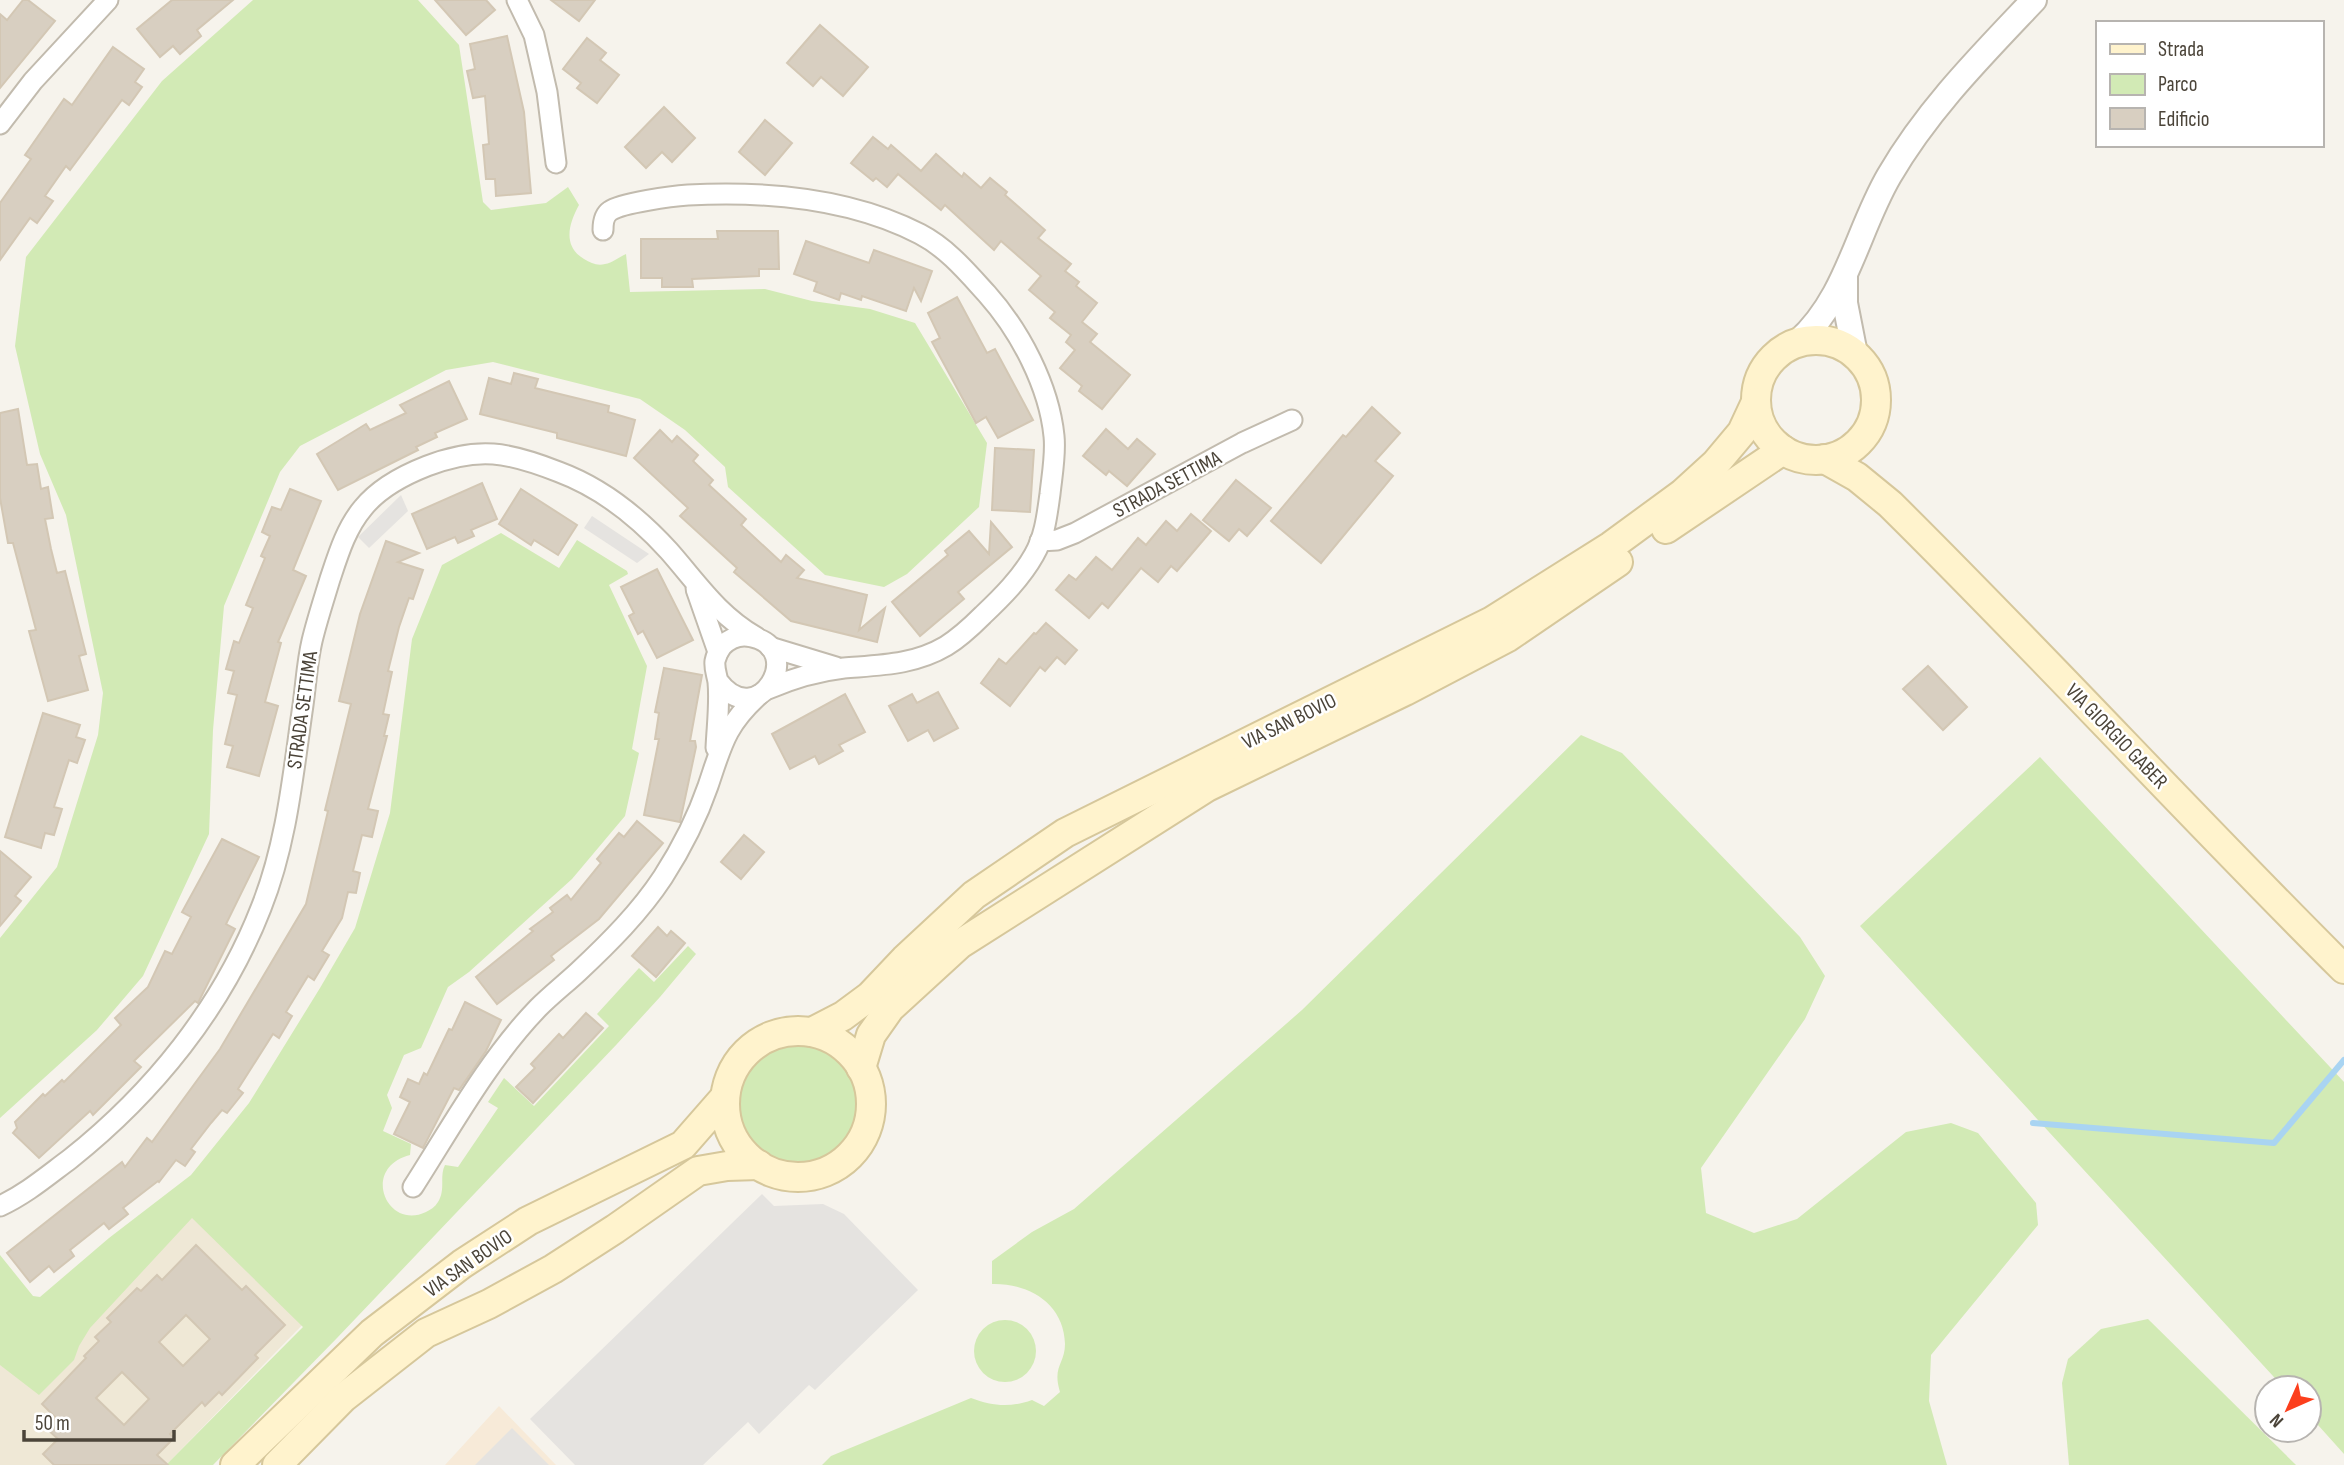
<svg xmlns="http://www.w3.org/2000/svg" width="2344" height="1465" font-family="'Sofia Sans Condensed',sans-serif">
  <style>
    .commercial { fill: #f7ead8 }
    .education { fill: #efe8d6 }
    .green { fill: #d2eab5 }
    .parking { fill: #e5e3e0 }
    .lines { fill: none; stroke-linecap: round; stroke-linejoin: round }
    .stream { stroke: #a9d4f2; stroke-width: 6 }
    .building { fill: #d8cfc1; stroke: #d3c7b4; stroke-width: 2; fill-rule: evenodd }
    .minor-casing { stroke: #c2bbae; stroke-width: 23 }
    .tertiary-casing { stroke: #c2bbae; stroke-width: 28 }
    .secondary-casing { stroke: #d6c79b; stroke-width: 32 }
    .minor { stroke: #fff; stroke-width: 19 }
    .tertiary { stroke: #fff; stroke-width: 24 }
    .secondary { stroke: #fff3cd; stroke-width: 28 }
    .labels { text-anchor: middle; stroke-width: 5; stroke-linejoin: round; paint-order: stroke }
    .street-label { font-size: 21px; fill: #4b4439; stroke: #fff }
  </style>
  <rect width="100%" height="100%" fill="#f6f3ec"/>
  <path class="commercial" d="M499 1406 556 1465H445Z"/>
  <path class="education" d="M281 1144 382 1243 166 1465H0V1342Z"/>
  <g class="green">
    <path d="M253 0H418L459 45 483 202 491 210 546 203 568 187 579 205C569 223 562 246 584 259 591 263 597 266 605 264 612 263 619 257 626 254L630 292 765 289 812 301 870 309 915 323 987 443 979 507 907 574 884 587 825 575 728 487 725 467 685 430 640 399 493 362 446 370 300 446 280 472 224 606 213 730 209 834 143 976 97 1030 0 1118V938L57 867 98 735 103 693 66 515 40 454 15 346 26 257 162 81Z"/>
    <path d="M501 533 559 568 577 540 627 571 628 574 609 585 647 666 632 749 639 753 625 816 572 879 469 972 448 987 421 1048 404 1055 387 1095 392 1108 383 1131 411 1144 410 1155C360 1168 387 1231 426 1212 430 1210 435 1207 438 1202 446 1189 439 1177 445 1165L458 1167 498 1108 488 1102 504 1078 534 1106 609 1026 597 1014 639 968 654 982 688 946 696 954 660 997 617 1044 337 1338 213 1465H166L303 1327 192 1218 90 1328 79 1346 74 1360 39 1395 0 1365V1255L33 1296 40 1297 109 1238 191 1175 249 1103 320 988 355 928 390 813 412 639 442 565Z"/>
    <path d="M1581 735 1622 753 1800 937 1825 976 1805 1019 1701 1168 1706 1213 1754 1233 1797 1219 1906 1132 1951 1123 1978 1133 2036 1203 2038 1225 1931 1355 1929 1401 1947 1465H822L831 1456 971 1398C992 1406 1010 1408 1032 1400L1044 1406 1060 1392C1052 1366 1065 1364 1065 1344 1064 1303 1028 1283 992 1284V1261L1032 1232 1074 1209 1302 1010Z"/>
    <path d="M2040 757 2344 1082V1454L2309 1415V1388H2284L1860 926Z"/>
    <circle cx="798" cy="1104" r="62"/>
    <path d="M2148 1319 2296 1465H2069L2062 1383 2068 1359 2101 1329Z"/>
    <circle cx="1005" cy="1351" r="31"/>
  </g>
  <g class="parking">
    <path d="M401 495 408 511 369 548 358 537Z"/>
    <path d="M592 516 649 554 637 563 584 528Z"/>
    <path d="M762 1194 774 1206 823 1204 844 1214 918 1290 815 1390 809 1385 759 1434 748 1422 703 1465H575L530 1419Z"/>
    <path d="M512 1428 549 1465H475Z"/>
  </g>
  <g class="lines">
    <path class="stream" d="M2033 1123 2274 1143 2344 1060"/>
  </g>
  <g class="building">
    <path d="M23 0H28L55 21 0 88V14L7 20Z"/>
    <path d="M172 0H233L197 30 201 36 180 54 173 46 160 57 137 29Z"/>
    <path d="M435 0H486L495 10 466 35Z"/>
    <path d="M551 0H595L579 21Z"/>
    <path d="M820 25 868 67 843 96 821 77 813 86 787 63Z"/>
    <path d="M507 36 524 112 531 193 496 196 495 179H486L483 145 489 144 485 96 473 98 467 71 475 69 470 44Z"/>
    <path d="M587 38 606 53 600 60 619 75 597 103 577 88 581 83 563 69Z"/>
    <path d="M113 47 144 69 135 82 142 87 129 105 122 100 70 170 66 166 45 196 53 201 37 223 30 218 0 260V203L31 159 25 155 64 99 72 105Z"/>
    <path d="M664 107 695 138 672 162 662 152 646 168 625 147Z"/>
    <path d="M765 120 792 143 765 175 739 152Z"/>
    <path d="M873 137 888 149 891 145 921 171 936 154 962 177 964 173 981 188 990 178 1007 192 1005 195 1045 230 1038 238 1071 264 1065 271 1079 282 1076 286 1097 303 1082 322 1097 334 1090 342 1130 375 1102 409 1079 391 1082 386 1060 368 1075 350 1066 342 1071 335 1050 318 1055 312 1029 290 1041 276 1001 241 994 250 945 205 941 210 898 174 887 187 876 178 873 181 851 163Z"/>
    <path d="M717 231H778L779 269H759V276L692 279 693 287H662V278H641V239H718Z"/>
    <path d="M806 241 869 263 874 250 932 271 921 301 914 288 906 311 862 296 861 300 841 293 839 300 814 291 817 282 794 274Z"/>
    <path d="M957 297 987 353 995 349 1033 420 998 438 986 417 976 423 932 342 940 338 928 313Z"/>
    <path d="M514 373 538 379 535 388 609 406 608 412 635 420 626 456 557 438V433L480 414 489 378 511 384Z"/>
    <path d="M449 381 467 419 435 433 437 437 416 447 418 450 338 490 317 454 366 424 370 430 406 413 400 405Z"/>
    <path d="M1372 407 1400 433 1375 461 1393 476 1321 563 1271 521 1343 435 1346 437Z"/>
    <path d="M18 409 27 465 37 464 41 489 48 487 53 518 45 519 51 549 57 573 65 571 86 654 79 656 88 690 48 701 29 631 36 630 13 543H8L0 498V413Z"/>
    <path d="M1106 429 1128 449 1137 439 1155 454 1127 486 1109 471 1106 475 1083 456Z"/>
    <path d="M660 430 672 442 677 436 698 455 693 461 713 480 709 485 746 519 741 525 781 562 786 555 804 570 797 578 867 595 859 630 885 608 877 642 791 621 734 572 737 568 680 516 688 508 634 458Z"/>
    <path d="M995 448 1034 450 1030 512 992 510Z"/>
    <path d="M1236 480 1271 508 1247 536 1239 529 1229 541 1203 520Z"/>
    <path d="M482 483 497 519 471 530 474 536 458 543 455 537 427 549 412 514Z"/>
    <path d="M290 489 321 501 293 570 306 576 278 642 281 643 265 702 278 706 259 776 227 767 233 746 225 744 237 695 228 693 234 671 226 669 234 641 239 643 253 608 246 605 265 558 261 556 270 536 262 532 272 507 281 510Z"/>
    <path d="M521 489 577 525 558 555 534 540 531 545 499 524Z"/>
    <path d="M1191 514 1211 531 1177 571 1171 566 1158 582 1141 568 1108 608 1102 603 1089 618 1056 590 1069 575 1076 580 1096 557 1112 570 1138 538 1146 545 1166 521 1177 531Z"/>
    <path d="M991 522 1012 547 958 592 964 599 920 636 892 602 948 555 945 551 969 531 989 554Z"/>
    <path d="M386 541 419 553 398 562 423 570 413 599 409 598 399 627 388 671 392 672 383 714 389 715 384 736H387L368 809 378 811 372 837 362 835 353 871 360 873 356 893 348 892 342 918 322 951 329 955 314 980 308 976 286 1012 292 1016 279 1038 273 1034 238 1089 243 1093 227 1113 222 1110 211 1123 191 1149 195 1152 185 1166 176 1160 159 1182 158 1181 123 1208 128 1214 109 1229 104 1223 70 1250 74 1256 54 1272 49 1266 30 1282 7 1253 122 1162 125 1167 147 1138 152 1142 220 1049 306 904 328 811 325 810 351 704 339 701 360 614Z"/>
    <path d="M657 569 693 640 657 658 643 631 638 634 629 616 634 613 621 587Z"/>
    <path d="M1046 623 1077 650 1065 664 1057 657 1045 671 1040 667 1010 706 981 683 999 659 1006 664 1034 633 1036 634Z"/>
    <path d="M1928 666 1967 707 1943 730 1903 689Z"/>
    <path d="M664 668 702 675 690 741H695L696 747 680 822 644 815 659 739H655L659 713 655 712Z"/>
    <path d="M938 692 958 728 934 741 928 730 908 741 889 706 912 694 917 703Z"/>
    <path d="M845 694 865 732 839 745 843 751 819 764 815 756 790 769 772 734Z"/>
    <path d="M43 713 80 725 76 737 85 740 77 763 69 760 54 807 62 809 54 835 45 833 41 848 5 837Z"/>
    <path d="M637 821 663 843 599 919 551 956 554 960 497 1004 476 977 533 931 530 929 553 912 550 908 567 895 571 900 601 863 597 859 619 833 624 837Z"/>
    <path d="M744 835 764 852 741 879 721 862Z"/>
    <path d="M222 839 259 857 226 924 235 929 198 1003 195 1001 134 1061 141 1067 93 1115 90 1111 39 1158 13 1133 17 1128 15 1122 43 1094 45 1096 62 1080 64 1082 121 1025 115 1018 148 987 165 951 172 954 191 917 182 912Z"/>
    <path d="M0 851 31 877 15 896 21 901 0 926Z"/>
    <path d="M658 927 667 936 671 931 685 943 656 977 632 956Z"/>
    <path d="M465 1002 501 1020 486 1051 459 1090 454 1088 423 1148 394 1134 410 1102 400 1097 408 1079 419 1084 424 1073 427 1075 449 1029 452 1030Z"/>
    <path d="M586 1013 603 1028 533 1103 516 1087 535 1068 531 1064 559 1034 563 1038Z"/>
    <path d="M196 1245 242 1290 246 1286 285 1325 255 1355 258 1358 222 1395 219 1392 205 1406 202 1402 170 1434 174 1438 157 1455 168 1465H54L43 1454 58 1439 46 1428 56 1418 42 1404 86 1358 84 1356 99 1341 95 1337 111 1322 107 1318 137 1288 141 1291 157 1275 162 1280ZM186 1315 210 1339 183 1366 159 1342ZM122 1372 149 1399 124 1425 96 1398Z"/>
  </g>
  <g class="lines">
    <defs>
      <g id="minor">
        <path d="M517 0 534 35 547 92 556 163"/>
        <path d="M0 124 33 81 108 0"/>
        <path d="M603 230C603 223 604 215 610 211 621 203 673 196 688 195 765 191 850 198 920 234 947 248 967 272 987 294 1020 331 1049 386 1054 436 1056 454 1052 475 1050 494 1047 515 1045 536 1034 555 1021 578 1002 597 983 615 972 626 959 638 946 646 914 665 880 665 844 668 818 671 791 679 768 689"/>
        <path d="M1040 541 1057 540 1075 533 1242 443 1292 420"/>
        <path d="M696 589 718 652"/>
        <path d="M770 647 836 667"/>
        <path d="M716 748C717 726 720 703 718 682 717 675 714 669 715 661 716 656 719 650 722 646 730 638 741 634 752 637 807 649 758 734 718 681"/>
        <path d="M413 1187C452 1126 488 1060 538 1008 551 995 565 984 578 972 609 943 640 912 663 877 681 849 697 818 708 786 722 745 725 726 759 695"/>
        <path d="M0 1206C26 1194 47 1176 70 1159 153 1093 222 1008 261 908 287 843 293 774 303 705 306 684 307 662 312 641 317 620 324 599 330 579 338 555 346 528 363 508 379 488 404 475 427 466 479 446 508 452 559 472 602 488 639 518 669 551 698 584 717 614 756 637"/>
      </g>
      <g id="tertiary">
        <path d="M1845 278V303L1855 354"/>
        <path d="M1798 342C1847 298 1857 231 1889 176 1928 109 1981 56 2034 0"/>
      </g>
      <g id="secondary">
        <circle cx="1816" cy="400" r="60"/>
        <path d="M1825 459 1857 477 1890 504C2044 656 2190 816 2344 969"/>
        <path d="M1666 529 1783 450"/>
        <circle cx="798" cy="1104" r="73"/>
        <path d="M812 1032 843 1016 870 996 905 959 974 895 1065 833 1492 621 1611 546 1682 494 1716 463 1742 432 1756 402"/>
        <path d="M861 1068 871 1035 890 1008 960 944 1207 787 1405 691 1508 637 1618 562"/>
        <path d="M235 1465 372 1333 462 1264 528 1221 683 1145 725 1097"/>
        <path d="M277 1465 343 1398 426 1333 489 1304 553 1269 615 1229 698 1171 727 1166 759 1165"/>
      </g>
    </defs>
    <use href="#minor" class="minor-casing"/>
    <use href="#tertiary" class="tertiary-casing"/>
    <use href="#secondary" class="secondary-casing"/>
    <use href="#minor" class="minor"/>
    <use href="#tertiary" class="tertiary"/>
    <use href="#secondary" class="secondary"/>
  </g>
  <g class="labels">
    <g class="street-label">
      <text transform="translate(1167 484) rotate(-28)" y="7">STRADA SETTIMA</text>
      <text transform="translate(302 710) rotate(-82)" y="7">STRADA SETTIMA</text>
      <text transform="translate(1289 721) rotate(-26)" y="7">VIA SAN BOVIO</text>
      <text transform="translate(2117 736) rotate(46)" y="7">VIA GIORGIO GABER</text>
      <text transform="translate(468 1263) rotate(-35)" y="7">VIA SAN BOVIO</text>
    </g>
  </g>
  <rect x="2096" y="21" width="228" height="126" fill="#ffffff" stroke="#b7b4b0" stroke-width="2"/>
  <rect x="2110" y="44" width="35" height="10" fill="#fff3cd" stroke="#b7b4b0" stroke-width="2"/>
  <text x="2158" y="56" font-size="21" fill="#4b4439">Strada</text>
  <rect x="2110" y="74" width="35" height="21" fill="#d2eab5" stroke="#b7b4b0" stroke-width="2"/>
  <text x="2158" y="91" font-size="21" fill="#4b4439">Parco</text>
  <rect x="2110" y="108" width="35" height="21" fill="#d8cfc1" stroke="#b7b4b0" stroke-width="2"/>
  <text x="2158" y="126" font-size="21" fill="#4b4439">Edificio</text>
  <g transform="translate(2288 1409) rotate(225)"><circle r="33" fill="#ffffff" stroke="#b7b4b0" stroke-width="2"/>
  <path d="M0-5L12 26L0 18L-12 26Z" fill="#fc3f1d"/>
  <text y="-10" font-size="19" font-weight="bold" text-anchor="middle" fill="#4b4439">N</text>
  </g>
  <path d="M24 1430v10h150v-10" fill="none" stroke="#4b4439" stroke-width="3.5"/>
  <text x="35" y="1430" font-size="21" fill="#4b4439" stroke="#ffffff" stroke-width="5" paint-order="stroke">50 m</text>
</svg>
